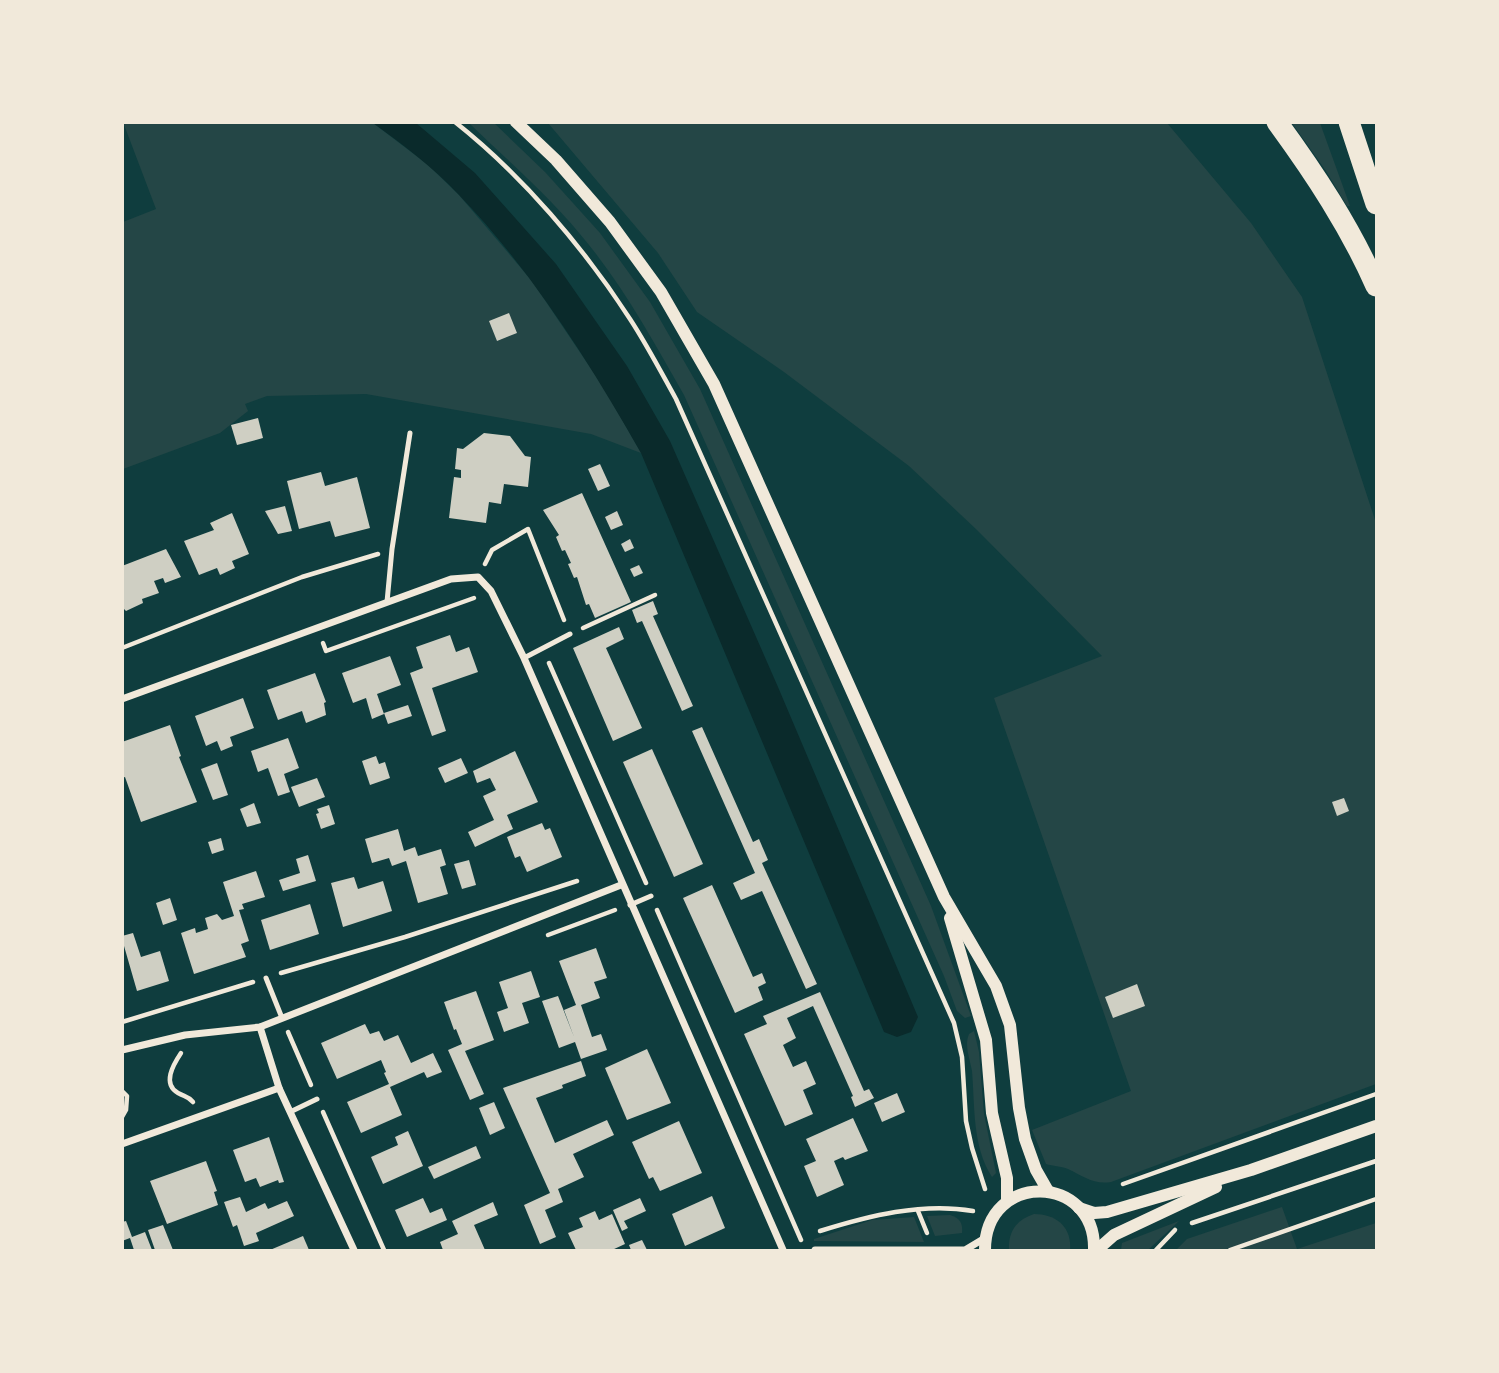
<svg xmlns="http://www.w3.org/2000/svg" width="1499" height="1373" font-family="'Archivo Narrow',sans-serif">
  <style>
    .green { fill: #244646 }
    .water { fill: #0a2a2b }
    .building { fill: #cfcfc3 }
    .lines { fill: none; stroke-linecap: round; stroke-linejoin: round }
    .path { stroke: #f1e9da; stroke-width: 4.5 }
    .service { stroke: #f1e9da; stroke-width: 5 }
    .minor { stroke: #f1e9da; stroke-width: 7 }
    .tertiary { stroke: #f1e9da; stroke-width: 12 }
    .motorway { stroke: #f1e9da; stroke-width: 21 }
  </style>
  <rect width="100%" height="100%" fill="#0f3d3e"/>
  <g class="green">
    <path d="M123 122 373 123 427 164 459 195 532 281 604 388 641 453 591 434 366 394 267 396 245 404 248 411 220 433 123 469V222L156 209Z"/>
    <path d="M469 123H494L545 172 600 233 650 302 700 389 931 906 971 1016 965 1018 957 1011 944 976 684 395C655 344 626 291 589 245 554 200 509 162 469 123Z"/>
    <path d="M548 123H1167L1251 223 1302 297 1376 523V1084L1111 1182C1094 1185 1083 1176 1068 1169 1061 1166 1053 1166 1046 1164L1032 1130 1131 1091 994 698 1102 656 977 530 909 466 784 372 697 312 658 253Z"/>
    <path d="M1292 123H1320L1350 206H1347L1326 171Z"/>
    <path d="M974 1031 979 1052 984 1114 996 1173 992 1177C972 1146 975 1106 972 1071 970 1059 964 1045 969 1034Z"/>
    <path d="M1282 1207 1297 1249 1376 1223V1250H1176L1187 1239Z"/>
    <path d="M1034 1214C1056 1214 1072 1227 1070 1250H1009C1008 1232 1016 1220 1034 1214Z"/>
    <path d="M950 1215C960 1218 963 1223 962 1233L935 1236 927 1216Z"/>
    <path d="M914 1217 924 1242 814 1241V1239L872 1220Z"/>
    <path d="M1179 1221 1148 1250H1121L1122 1243Z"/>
  </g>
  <path class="water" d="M373 123H416L475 173 556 264 627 366 670 441 778 687 918 1017 911 1032 897 1037 884 1032 641 453C589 362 532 271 459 195 433 167 403 145 373 123Z"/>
  <g class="building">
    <path d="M509 313 517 333 497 341 489 321Z"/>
    <path d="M258 418 263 438 237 445 231 425Z"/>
    <path d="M484 433 510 436 525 456 531 457 528 487 504 484 501 504 489 502 486 523 449 518 454 477 461 478V470L455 469 457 448 463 449Z"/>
    <path d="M600 464 610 486 598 491 588 469Z"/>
    <path d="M321 472 325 486 357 477 370 528 335 537 330 521 299 529 287 481Z"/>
    <path d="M582 493 631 602 595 618 589 604 586 605 577 577 574 578 568 564 571 563 565 550 562 551 556 537 559 535 543 510Z"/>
    <path d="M285 506 292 531 278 534 265 511Z"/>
    <path d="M617 511 623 525 611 530 605 517Z"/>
    <path d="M232 513 249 554 232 561 235 568 220 575 217 568 199 575 184 541 214 530 210 523Z"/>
    <path d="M630 539 634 548 625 552 621 544Z"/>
    <path d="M166 549 181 577 165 583 163 578 154 581 159 593 142 599 143 603 126 611 122 607V566Z"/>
    <path d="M639 565 643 573 634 577 630 569Z"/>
    <path d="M653 601 658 614 653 616 693 706 682 711 642 621 637 623 632 610Z"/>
    <path d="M619 627 624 639 606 648 642 728 613 741 573 648Z"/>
    <path d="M450 635 456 652 469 647 478 672 432 688 446 731 432 736 410 673 423 668 416 647Z"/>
    <path d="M390 656 401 685 377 694 384 714 372 719 366 698 353 703 342 673Z"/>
    <path d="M315 673 326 702 324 703 326 715 306 723 302 711 278 720 267 690Z"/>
    <path d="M243 698 254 728 230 737 233 746 221 751 217 741 206 746 195 716Z"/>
    <path d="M408 705 412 716 388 724 384 713Z"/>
    <path d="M170 725 181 756 179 757 197 802 141 822 125 777 122 778V742Z"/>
    <path d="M702 727 753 842 759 839 768 860 762 863 817 984 806 989 762 891 741 900 733 883 755 873 692 731Z"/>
    <path d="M288 738 299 768 284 774 290 792 278 796 268 768 258 772 251 751Z"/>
    <path d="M652 749 703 864 674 877 623 762Z"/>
    <path d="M515 751 538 802 507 815 513 829 475 847 468 832 494 820 483 796 496 790 490 778 477 783 473 771Z"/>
    <path d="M376 756 379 764 385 762 390 778 370 785 362 761Z"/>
    <path d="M461 758 468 773 445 783 438 768Z"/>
    <path d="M217 763 228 795 213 800 201 769Z"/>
    <path d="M317 778 325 797 299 807 291 787Z"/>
    <path d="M1344 798 1349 811 1337 816 1332 802Z"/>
    <path d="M254 803 261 823 247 827 240 809Z"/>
    <path d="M329 805 335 824 321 829 316 814 319 813 317 809Z"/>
    <path d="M542 823 545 830 550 828 562 857 527 872 520 856 515 858 507 837Z"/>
    <path d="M398 829 404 851 415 847 418 856 441 849 446 865 440 867 448 894 418 903 406 861 392 866 389 858 372 863 365 839Z"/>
    <path d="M221 838 224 850 212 854 208 842Z"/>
    <path d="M308 855 316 881 283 891 279 880 300 873 296 859Z"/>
    <path d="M469 860 476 885 462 889 454 864Z"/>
    <path d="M256 871 265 897 242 904 244 909 239 910 249 941 241 944 246 957 194 974 181 933 195 928 196 933 208 929 205 918 217 914 222 920 234 916 223 882Z"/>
    <path d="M354 877 358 889 383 881 392 911 343 927 331 883Z"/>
    <path d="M712 885 753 977 762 973 766 983 758 987 763 1000 735 1013 683 898Z"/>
    <path d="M170 898 177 920 163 925 156 903Z"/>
    <path d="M310 904 319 934 270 950 261 920Z"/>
    <path d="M133 933 141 957 160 951 169 981 137 991 122 939V936Z"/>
    <path d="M596 948 607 978 594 982 600 998 581 1005 592 1037 601 1034 607 1050 581 1059 575 1042 559 1048 542 1001 558 996 574 1037 564 1010 576 1005 559 961Z"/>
    <path d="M531 971 540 997 522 1003 529 1023 504 1032 497 1012 508 1008 499 982Z"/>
    <path d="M1137 984 1145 1006 1113 1018 1105 997Z"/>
    <path d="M476 991 494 1040 465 1051 484 1094 470 1100 448 1050 462 1044 456 1029 454 1030 444 1002Z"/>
    <path d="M820 992 864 1091 869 1089 874 1098 855 1107 851 1097 853 1096 813 1006 787 1018 796 1038 783 1045 793 1067 806 1061 816 1084 803 1090 813 1114 785 1126 744 1034 767 1024 763 1016Z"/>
    <path d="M365 1024 370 1034 379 1031 384 1041 398 1035 411 1063 433 1053 442 1072 427 1078 424 1072 390 1087 402 1115 361 1133 347 1102 389 1084 384 1073 386 1072 381 1060 337 1079 321 1043Z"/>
    <path d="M647 1049 671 1103 627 1120 605 1068Z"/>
    <path d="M581 1061 586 1076 562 1085 563 1088 536 1098 555 1143 607 1120 614 1135 573 1154 584 1177 558 1189 563 1202 545 1210 556 1237 540 1244 524 1205 550 1193 503 1088Z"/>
    <path d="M897 1093 905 1112 882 1122 874 1103Z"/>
    <path d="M494 1102 505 1128 490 1135 479 1108Z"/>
    <path d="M853 1118 868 1151 845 1160 843 1157 834 1161 844 1185 817 1197 804 1166 816 1161 806 1139Z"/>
    <path d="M679 1121 702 1173 660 1191 653 1177 649 1179 632 1142Z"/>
    <path d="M408 1131 423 1166 383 1184 371 1157 398 1145 395 1137Z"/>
    <path d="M269 1137 284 1182 279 1183 278 1180 260 1187 256 1178 245 1182 233 1150Z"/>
    <path d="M476 1146 481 1158 434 1179 428 1167Z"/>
    <path d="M206 1161 217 1191 214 1192 218 1205 167 1224 150 1181Z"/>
    <path d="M712 1196 725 1228 685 1246 672 1214Z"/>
    <path d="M240 1197 246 1212 265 1203 268 1209 287 1201 294 1216 256 1233 259 1241 244 1246 237 1225 233 1227 224 1202Z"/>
    <path d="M423 1198 430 1213 442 1208 447 1220 407 1237 395 1210Z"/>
    <path d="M640 1198 646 1211 624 1221 628 1228 622 1231 613 1210Z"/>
    <path d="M493 1202 498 1215 474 1225 485 1250H443L440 1242 458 1234 452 1221Z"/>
    <path d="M595 1211 599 1220 612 1214 625 1244 612 1250H576L568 1233 583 1227 579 1218Z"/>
    <path d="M126 1221 132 1237 145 1232 152 1250H134L130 1238 122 1241V1222Z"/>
    <path d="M163 1225 173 1250H155L148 1230Z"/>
    <path d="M303 1236 309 1250H270Z"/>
    <path d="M642 1240 647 1250H631L629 1245Z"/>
  </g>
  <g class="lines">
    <g class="path">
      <path d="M455 122C522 175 584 248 630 319 647 345 661 372 676 399L954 1023 962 1057 966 1121 972 1148 985 1189"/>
      <path d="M485 564 492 550 528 529 564 620"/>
      <path d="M583 628 655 595"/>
      <path d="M323 643 326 651 474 598"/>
      <path d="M122 648 302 577 378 554"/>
      <path d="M549 663 646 883"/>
      <path d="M657 910 801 1240"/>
      <path d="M548 935 615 910"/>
      <path d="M281 973 405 937 577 881"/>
      <path d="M122 1022 253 982"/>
      <path d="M288 1032 311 1085"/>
      <path d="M181 1053C173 1065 162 1084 178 1093 185 1097 188 1096 193 1102"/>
      <path d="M122 1091 127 1096 126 1110 122 1117"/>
      <path d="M323 1112 384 1250"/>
      <path d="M1123 1184 1376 1094"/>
      <path d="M918 1211 927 1233"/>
      <path d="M1192 1223 1376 1161"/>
      <path d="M820 1231C868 1216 922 1202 973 1211"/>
      <path d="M1156 1250 1175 1230"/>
      <path d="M1230 1250 1376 1199"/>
    </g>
    <g class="service">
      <path d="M387 602 392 549 410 433"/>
      <path d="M524 658 570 634"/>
      <path d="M630 905 651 896"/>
      <path d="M266 978 282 1018"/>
      <path d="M290 1112 317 1099"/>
    </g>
    <g class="minor">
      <path d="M122 699 451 579 478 577 491 591 524 658 783 1250"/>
      <path d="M260 1027 279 1088 354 1250"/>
      <path d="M122 1050 185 1035 260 1027 621 885"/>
      <path d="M122 1144 279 1088"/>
      <path d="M815 1250H965L985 1238"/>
    </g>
    <g class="tertiary">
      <path d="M516 122 556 160 610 222 661 292 714 384 944 897 996 986 1010 1025 1019 1108 1025 1139 1036 1170 1048 1191"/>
      <path d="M950 918 986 1040 992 1113 1007 1178V1201"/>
      <path d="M1079 1208 1094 1213 1107 1212 1251 1170 1376 1126"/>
      <path d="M985 1250C985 1171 1096 1173 1094 1250"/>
      <path d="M1097 1250 1114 1235 1216 1187"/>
    </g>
    <g class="motorway">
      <path d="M1277 122C1315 174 1350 227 1376 286"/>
      <path d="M1349 122 1376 204"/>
    </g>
  </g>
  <rect width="1499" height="1373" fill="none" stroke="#f1e9da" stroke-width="248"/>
</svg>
